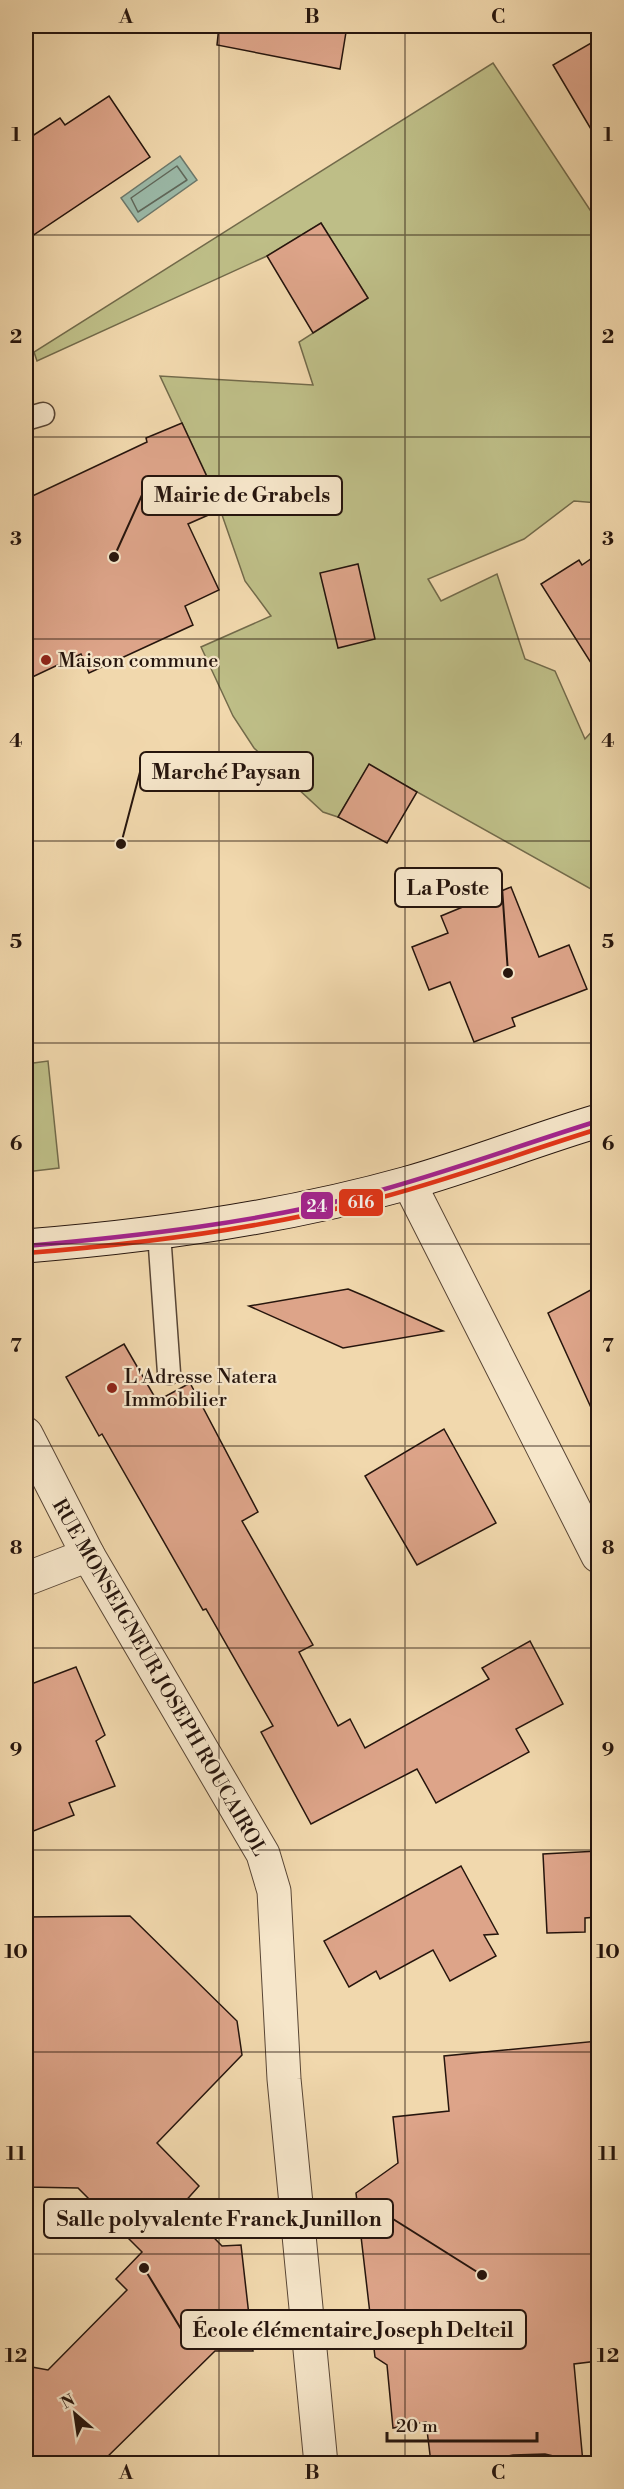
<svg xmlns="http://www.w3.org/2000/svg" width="624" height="2489" font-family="'Libre Bodoni',serif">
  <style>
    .green { fill: #bebe87; stroke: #726a4a; stroke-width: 1.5 }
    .water { fill: #9bbaa9; stroke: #6c786b; stroke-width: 1.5 }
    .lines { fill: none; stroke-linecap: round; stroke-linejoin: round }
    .shore { stroke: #60685b; stroke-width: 1.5 }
    .building { fill: #dda489; stroke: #26150d; stroke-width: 1.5 }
    .lane-casing { stroke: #594635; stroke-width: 25 }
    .street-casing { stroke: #594635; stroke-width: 35 }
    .secondary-casing { stroke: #26150d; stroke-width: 35 }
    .lane { stroke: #f6e6ca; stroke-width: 22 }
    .street { stroke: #f6e6ca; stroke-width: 33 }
    .secondary { stroke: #f6e6ca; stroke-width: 33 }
    .bus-1-casing { stroke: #f6e6ca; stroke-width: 9 }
    .bus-2-casing { stroke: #f6e6ca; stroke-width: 9 }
    .bus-1 { stroke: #a4238f; stroke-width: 4.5 }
    .bus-2 { stroke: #e43417; stroke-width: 4.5 }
    .grid { fill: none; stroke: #26150d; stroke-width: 1.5; stroke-opacity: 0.55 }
    .poi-dot { fill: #8f2418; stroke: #f6e6ca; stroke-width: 2 }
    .labels { text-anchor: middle; stroke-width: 4.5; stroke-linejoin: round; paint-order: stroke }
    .poi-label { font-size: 20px; fill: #26150d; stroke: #f6e6ca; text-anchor: start }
    .street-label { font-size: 20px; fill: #26150d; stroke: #f6e6ca }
    .leader { fill: none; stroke: #26150d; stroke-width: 2 }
    .callout-dot { fill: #26150d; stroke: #f6e6ca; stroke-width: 2 }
    .callout { fill: #f6e6ca; stroke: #26150d; stroke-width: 2 }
    .callout-label { font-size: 21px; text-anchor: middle; font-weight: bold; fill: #26150d }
    .line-badge { stroke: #f6e6ca; stroke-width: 2 }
    .badge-label { font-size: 16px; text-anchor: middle; font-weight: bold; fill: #fff }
    .neatline { fill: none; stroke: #26150d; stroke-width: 2 }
    .grid-label { font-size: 20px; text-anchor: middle; font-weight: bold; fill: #26150d }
  </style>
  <rect width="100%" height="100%" fill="#f1d8ad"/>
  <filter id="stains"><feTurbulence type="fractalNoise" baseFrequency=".00333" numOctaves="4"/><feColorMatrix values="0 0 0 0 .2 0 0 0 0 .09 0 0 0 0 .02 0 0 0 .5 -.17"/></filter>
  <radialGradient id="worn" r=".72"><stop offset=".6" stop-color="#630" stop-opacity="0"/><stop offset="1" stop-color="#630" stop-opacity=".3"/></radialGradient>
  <g class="green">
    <path d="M493 63 598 222V503L574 501 524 539 428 579 441 601 497 574 525 659 555 671 585 739 598 725V893L369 765 338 817 323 812 254 748 233 716 201 647 271 616 245 581 213 489 160 376 313 385 299 342 368 298 321 223 267 256 37 361 34 352Z"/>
    <path d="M48 1061 59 1168 26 1172V1064Z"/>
  </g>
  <path class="water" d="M180 156 197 180 138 222 121 198Z"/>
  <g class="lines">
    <path class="shore" d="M177 166 187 180 138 212 131 198Z"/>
  </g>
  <g class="building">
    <path d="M219 26H347L340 69 217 45Z"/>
    <path d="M598 39V141L553 65Z"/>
    <path d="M109 96 150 157 26 240V140L60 118 65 125Z"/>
    <path d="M321 223 368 298 313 333 267 256Z"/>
    <path d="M182 423 222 509 188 524 219 590 185 606 193 625 89 673 81 654 26 680V499L147 442 146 438Z"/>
    <path d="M598 554V674L541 584 579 560 582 565Z"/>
    <path d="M358 564 375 639 338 648 320 573Z"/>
    <path d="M369 764 417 792 387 843 338 817Z"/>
    <path d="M511 887 539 957 569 945 587 989 512 1018 515 1026 474 1042 450 982 429 990 412 947 448 933 441 916Z"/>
    <path d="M598 1286V1423L548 1313Z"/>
    <path d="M348 1289 367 1297 443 1331 343 1348 249 1306Z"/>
    <path d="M124 1344 157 1401 190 1383 258 1512 242 1521 313 1645 299 1652 338 1726 350 1719 365 1748 489 1679 482 1668 530 1641 563 1704 516 1729 529 1752 436 1803 417 1769 311 1824 261 1732 273 1726 206 1609 203 1610 102 1434 99 1436 66 1377Z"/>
    <path d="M444 1429 496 1523 417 1565 365 1476Z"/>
    <path d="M76 1667 105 1735 96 1741 115 1786 69 1803 74 1815 26 1834V1686Z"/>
    <path d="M598 1851V1917L585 1918V1932L547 1933 543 1854Z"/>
    <path d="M461 1866 498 1934 484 1935 496 1956 450 1981 433 1950 380 1979 376 1971 349 1987 324 1941Z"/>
    <path d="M130 1916 237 2021 242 2055 157 2143 199 2186 182 2205 222 2246 241 2245 253 2351H215L101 2463H26V2366L48 2370 127 2290 116 2279 142 2252 78 2188 26 2187V1917Z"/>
    <path d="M598 2041V2361L574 2364 583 2463 545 2454 513 2455 470 2463H431L426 2422 393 2428 387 2365 375 2357 356 2193 398 2163 393 2117 449 2111 444 2056Z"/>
  </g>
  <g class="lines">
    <defs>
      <g id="lane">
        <path d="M26 419 43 414"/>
        <path d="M159 1233 169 1373"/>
      </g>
      <g id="street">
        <path d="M409 1183 598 1556"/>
        <path d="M26 1434 88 1555 263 1854 274 1891 284 2079 321 2464"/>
        <path d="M26 1579 88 1555"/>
      </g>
      <path id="secondary" d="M26 1246C154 1236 283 1218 408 1183 472 1165 534 1140 598 1121"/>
    </defs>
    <use href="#lane" class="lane-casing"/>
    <use href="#street" class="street-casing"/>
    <use href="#secondary" class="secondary-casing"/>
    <use href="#lane" class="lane"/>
    <use href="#street" class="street"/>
    <use href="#secondary" class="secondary"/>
    <defs>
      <path id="bus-1" d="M26 1246C139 1236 253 1223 363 1195 443 1174 520 1145 598 1121"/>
      <path id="bus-2" d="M27 1253C140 1244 253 1230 364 1202 444 1182 520 1153 598 1129"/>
    </defs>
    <use href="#bus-1" class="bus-1-casing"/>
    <use href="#bus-2" class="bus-2-casing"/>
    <use href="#bus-1" class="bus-1"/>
    <use href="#bus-2" class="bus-2"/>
  </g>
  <path class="grid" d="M219 26V2464M405 26V2464M26 235H598M26 437H598M26 639H598M26 841H598M26 1043H598M26 1244H598M26 1446H598M26 1648H598M26 1850H598M26 2052H598M26 2254H598"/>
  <g class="poi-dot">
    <circle cx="46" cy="660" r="6"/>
    <circle cx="112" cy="1388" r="6"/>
  </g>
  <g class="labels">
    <g class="poi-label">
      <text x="58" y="667">Maison commune</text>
      <text x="124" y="1383">L'Adresse Natera<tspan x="124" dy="23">Immobilier</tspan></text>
    </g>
    <g class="street-label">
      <text transform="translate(160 1677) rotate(60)" y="7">RUE MONSEIGNEUR JOSEPH ROUCAIROL</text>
    </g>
  </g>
  <path class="leader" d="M114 557L142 495M121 844L140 772M508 973L502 887M482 2275L393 2219M144 2268L181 2329"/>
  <g class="callout-dot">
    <circle cx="114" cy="557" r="6"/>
    <circle cx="121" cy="844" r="6"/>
    <circle cx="508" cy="973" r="6"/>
    <circle cx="482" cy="2275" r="6"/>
    <circle cx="144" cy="2268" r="6"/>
  </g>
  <g class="callout">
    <rect x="142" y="476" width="200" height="39" rx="6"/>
    <rect x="140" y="752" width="173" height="39" rx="6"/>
    <rect x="395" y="868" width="107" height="39" rx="6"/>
    <rect x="44" y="2199" width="349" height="39" rx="6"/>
    <rect x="181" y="2310" width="345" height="39" rx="6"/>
  </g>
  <g class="callout-label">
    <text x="242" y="502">Mairie de Grabels</text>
    <text x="226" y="779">Marché Paysan</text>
    <text x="448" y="895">La Poste</text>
    <text x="219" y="2226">Salle polyvalente Franck Junillon</text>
    <text x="353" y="2337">École élémentaire Joseph Delteil</text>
  </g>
  <g class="line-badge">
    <rect x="338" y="1188" width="46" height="29" rx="6" fill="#e43417"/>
    <rect x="300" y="1191" width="34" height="29" rx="6" fill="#a4238f"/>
  </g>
  <g class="badge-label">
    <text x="361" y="1208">616</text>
    <text x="317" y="1212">24</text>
  </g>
  <rect width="624" height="2489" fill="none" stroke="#f1d8ad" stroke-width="66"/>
  <g transform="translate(75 2414) rotate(331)" stroke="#f6e6ca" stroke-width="4.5" paint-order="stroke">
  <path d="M0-4.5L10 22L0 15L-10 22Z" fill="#26150d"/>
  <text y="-9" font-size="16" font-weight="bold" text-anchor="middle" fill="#26150d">N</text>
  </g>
  <path d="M387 2432v9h150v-9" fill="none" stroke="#26150d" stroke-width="3"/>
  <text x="396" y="2432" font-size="18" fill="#26150d" stroke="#f6e6ca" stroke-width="4.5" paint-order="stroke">20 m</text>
  <rect x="33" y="33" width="558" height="2423" class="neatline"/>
  <g class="grid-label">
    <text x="126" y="23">A</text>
    <text x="312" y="23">B</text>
    <text x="498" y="23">C</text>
    <text x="16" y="141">1</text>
    <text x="608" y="141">1</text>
    <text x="16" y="343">2</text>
    <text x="608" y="343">2</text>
    <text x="16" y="545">3</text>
    <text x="608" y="545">3</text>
    <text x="16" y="747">4</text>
    <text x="608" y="747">4</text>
    <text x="16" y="948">5</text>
    <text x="608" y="948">5</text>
    <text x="16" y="1150">6</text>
    <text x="608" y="1150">6</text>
    <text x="16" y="1352">7</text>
    <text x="608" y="1352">7</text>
    <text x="16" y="1554">8</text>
    <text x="608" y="1554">8</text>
    <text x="16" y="1756">9</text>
    <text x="608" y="1756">9</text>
    <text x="16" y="1958">10</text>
    <text x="608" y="1958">10</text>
    <text x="16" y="2160">11</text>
    <text x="608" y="2160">11</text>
    <text x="16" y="2362">12</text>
    <text x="608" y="2362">12</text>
    <text x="126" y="2479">A</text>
    <text x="312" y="2479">B</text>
    <text x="498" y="2479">C</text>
  </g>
  <rect width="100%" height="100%" filter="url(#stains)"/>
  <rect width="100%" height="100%" fill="url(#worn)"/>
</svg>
